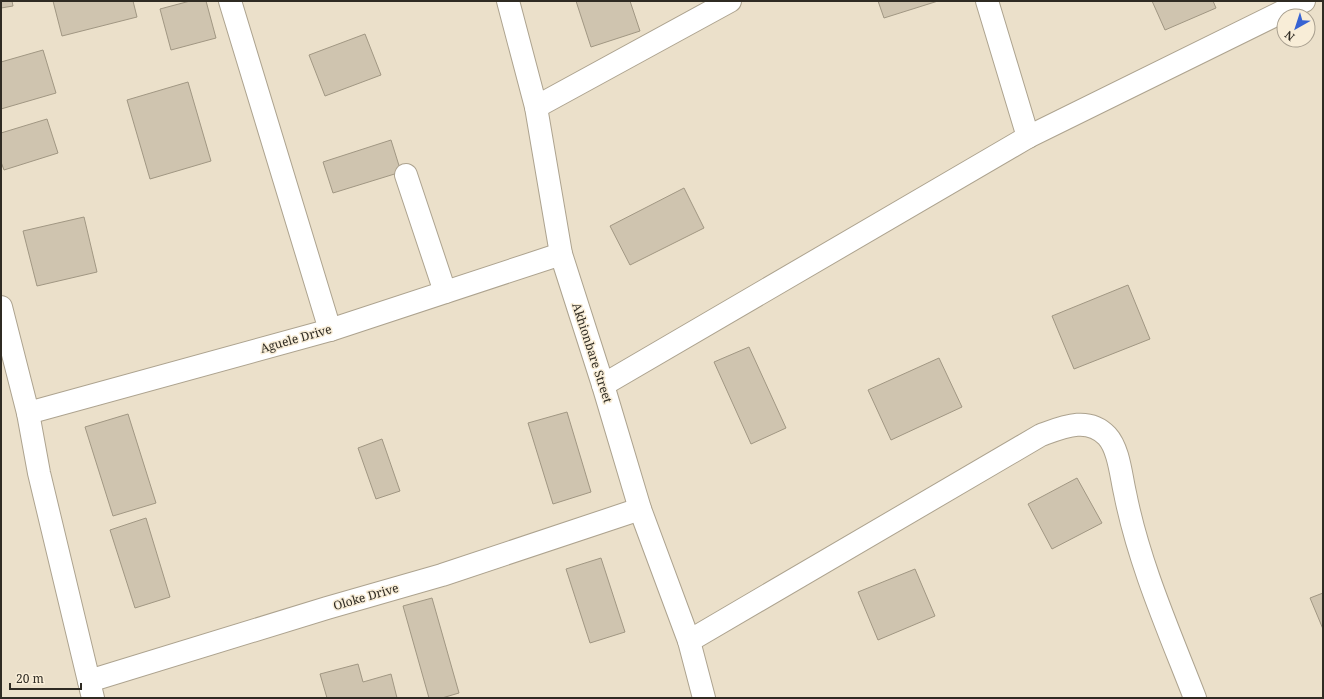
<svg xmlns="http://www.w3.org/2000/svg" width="1324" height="699" font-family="'Noto Serif',serif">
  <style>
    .building { fill: #cfc4af; stroke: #a19783 }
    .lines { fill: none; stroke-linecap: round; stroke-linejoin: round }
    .minor-casing { stroke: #ada38f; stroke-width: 24 }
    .minor { stroke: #fff; stroke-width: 22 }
    .labels { text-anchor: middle; stroke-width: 3; stroke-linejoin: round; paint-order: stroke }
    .street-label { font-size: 12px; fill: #2f2b23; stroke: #f8edd7 }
  </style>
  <rect width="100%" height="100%" fill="#ebe0ca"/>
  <g class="building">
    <path d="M1 1H12L13 6 1 8Z"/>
    <path d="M53 1H133L137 17 62 36Z"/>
    <path d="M190 1H206L216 38 171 50 160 9Z"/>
    <path d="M576 1H630L640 31 591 47Z"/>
    <path d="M878 1H938L884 18Z"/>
    <path d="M1152 1H1213L1216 8 1165 30Z"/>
    <path d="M365 34 381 75 325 96 309 55Z"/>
    <path d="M43 50 56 93 1 109V62Z"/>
    <path d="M188 82 211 161 150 179 127 100Z"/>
    <path d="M47 119 58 153 4 170 1 162V133Z"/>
    <path d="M391 140 401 172 333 193 323 162Z"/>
    <path d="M684 188 704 228 630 265 610 226Z"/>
    <path d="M84 217 97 272 37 286 23 231Z"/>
    <path d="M1128 285 1150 339 1074 369 1052 316Z"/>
    <path d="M749 347 786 428 751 444 714 362Z"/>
    <path d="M939 358 962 407 891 440 868 390Z"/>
    <path d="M567 412 591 492 553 504 528 423Z"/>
    <path d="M128 414 156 503 113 516 85 427Z"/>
    <path d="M382 439 400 491 376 499 358 448Z"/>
    <path d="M1077 478 1102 523 1052 549 1028 504Z"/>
    <path d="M146 518 170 597 135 608 110 530Z"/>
    <path d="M601 558 625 632 590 643 566 569Z"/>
    <path d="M915 569 935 616 878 640 858 592Z"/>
    <path d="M1323 593V629L1310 598Z"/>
    <path d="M432 598 459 693 442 698H429L403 606Z"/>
    <path d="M358 664 363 682 391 674 397 698H327L320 674Z"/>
  </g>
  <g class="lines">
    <defs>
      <g id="minor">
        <path d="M230 1 330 330"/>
        <path d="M508 1 536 107 561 254 603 385 640 509 689 641 704 698"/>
        <path d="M987 1 1028 137"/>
        <path d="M536 107 730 1"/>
        <path d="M406 175 445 292"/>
        <path d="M1 307 28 413 39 473 93 698"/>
        <path d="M603 385 1028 137 1304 1"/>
        <path d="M28 413 330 330 561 254"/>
        <path d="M689 641 1041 435C1063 427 1088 416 1107 436 1119 449 1121 476 1125 493 1139 564 1169 631 1195 698"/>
        <path d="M89 681 327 608 442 575 640 509"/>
      </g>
    </defs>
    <use href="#minor" class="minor-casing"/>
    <use href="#minor" class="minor"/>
  </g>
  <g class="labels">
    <g class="street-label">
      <text transform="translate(296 339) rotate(-16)" y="4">Aguele Drive</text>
      <text transform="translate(592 353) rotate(72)" y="4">Akhionbare Street</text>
      <text transform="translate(366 597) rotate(-16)" y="4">Oloke Drive</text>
    </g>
  </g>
  <rect width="1324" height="699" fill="none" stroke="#2f2b23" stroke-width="4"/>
  <g transform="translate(1296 28) rotate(219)"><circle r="19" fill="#f8edd7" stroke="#a89f8f"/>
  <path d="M0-3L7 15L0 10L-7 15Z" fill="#3763d3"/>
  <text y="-6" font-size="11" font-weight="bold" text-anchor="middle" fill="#2f2b23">N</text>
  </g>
  <path d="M10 683v6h71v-6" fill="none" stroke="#2f2b23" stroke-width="2"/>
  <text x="16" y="683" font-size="12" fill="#2f2b23" stroke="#f8edd7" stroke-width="3" paint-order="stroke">20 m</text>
</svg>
